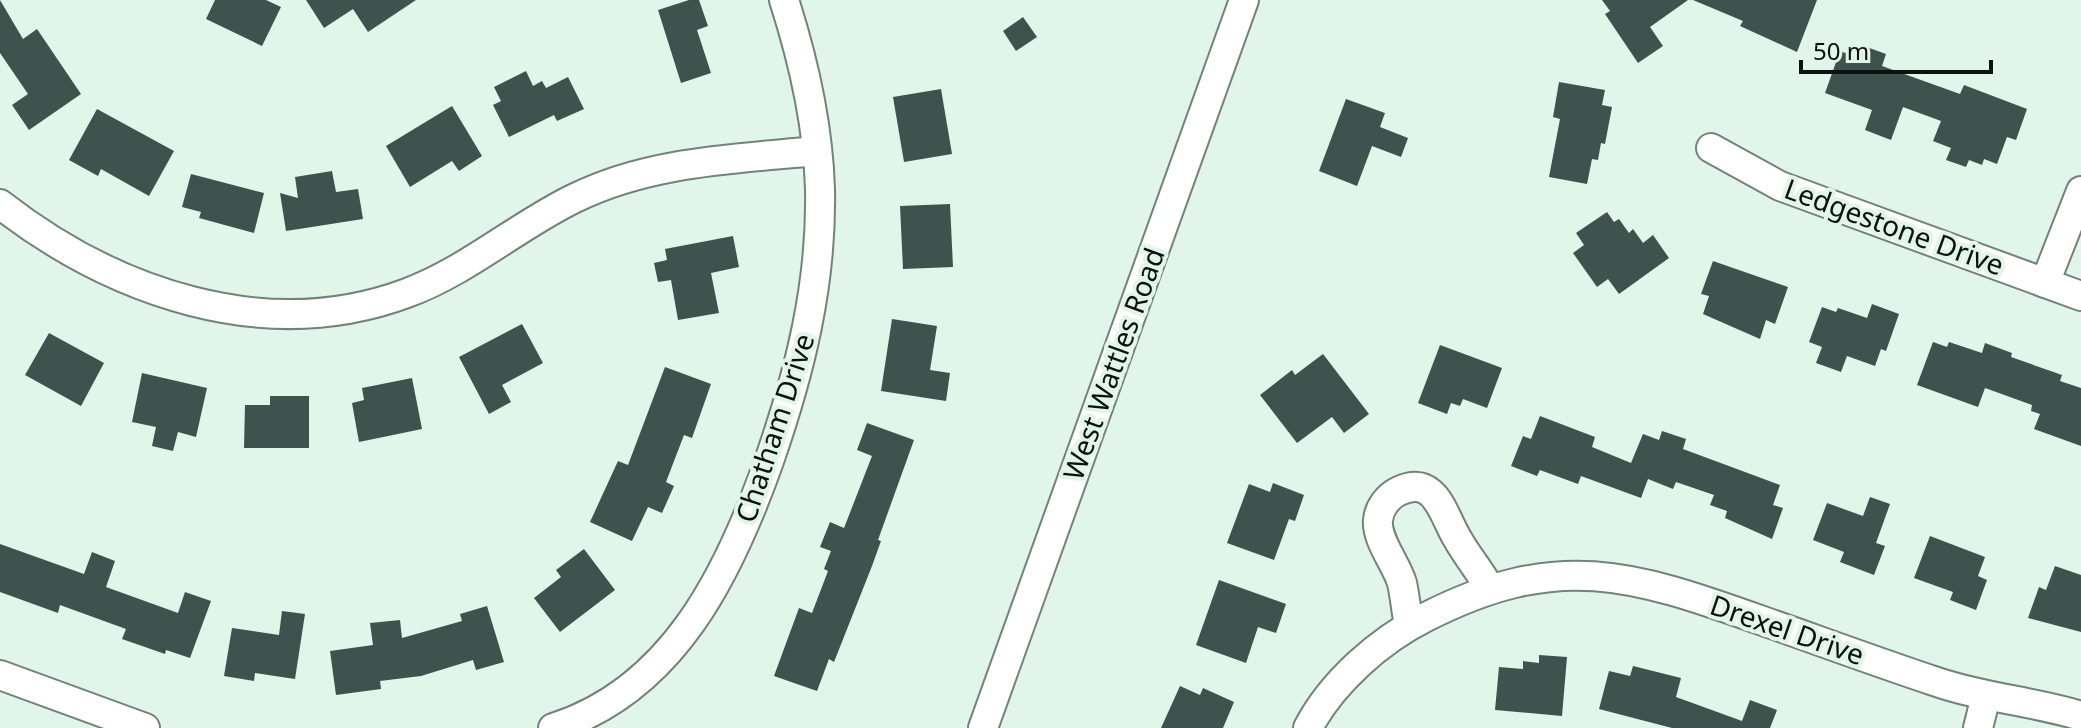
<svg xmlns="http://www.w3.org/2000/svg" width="2081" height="728" font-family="'Noto Sans',sans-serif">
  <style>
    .building { fill: #3f524e }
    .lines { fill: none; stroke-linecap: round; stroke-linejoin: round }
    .minor-casing { stroke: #72837b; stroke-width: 32 }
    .minor { stroke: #fff; stroke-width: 28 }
    .labels { text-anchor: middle; stroke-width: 8; stroke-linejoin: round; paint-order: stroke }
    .street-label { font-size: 28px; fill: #0b110e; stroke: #e2f5eb }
  </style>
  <rect width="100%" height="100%" fill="#e2f5eb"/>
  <g class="building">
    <path d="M0 0 23 39 37 29 81 94 29 130 12 105 28 94 0 53Z"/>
    <path d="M215 0H266L281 7 262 46 206 19Z"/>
    <path d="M306 0H416L368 32 353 9 324 28Z"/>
    <path d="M689 0H699L708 26 697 30 711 73 681 83 658 10Z"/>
    <path d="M1602 0H1688L1650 27 1663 46 1638 63 1605 14 1610 11Z"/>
    <path d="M1693 0H1817L1797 52 1740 26 1743 21Z"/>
    <path d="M1023 17 1037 37 1016 51 1003 31Z"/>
    <path d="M1861 45 1886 54 1882 66 1960 94 1964 85 2027 109 2016 140 2007 137 1997 164 1984 159 1982 165 1969 160 1966 167 1946 160 1951 148 1933 141 1941 121 1903 107 1891 140 1865 130 1872 110 1825 93 1840 51 1856 57Z"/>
    <path d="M526 71 533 86 542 81 546 88 568 77 584 109 557 121 554 115 509 137 493 105 501 101 494 87Z"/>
    <path d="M1559 82 1605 90 1602 105 1612 107 1605 144 1601 143 1598 160 1592 159 1587 184 1549 177 1560 119 1553 117Z"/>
    <path d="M941 89 952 154 904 162 893 97Z"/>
    <path d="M1346 99 1385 113 1380 127 1408 138 1401 157 1372 146 1357 186 1319 171Z"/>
    <path d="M452 106 482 156 459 171 452 161 410 187 386 146Z"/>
    <path d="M97 109 174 151 149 196 101 169 98 176 69 160Z"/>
    <path d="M332 171 336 192 358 189 363 219 286 231 280 193 298 198 295 177Z"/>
    <path d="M191 174 264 193 254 233 199 218 201 212 182 207Z"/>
    <path d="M950 204 953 267 903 269 900 206Z"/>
    <path d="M1607 212 1614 222 1619 219 1629 233 1633 229 1643 243 1653 235 1669 258 1619 294 1608 279 1597 287 1573 253 1584 245 1576 233Z"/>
    <path d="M733 236 739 267 711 273 719 313 678 320 671 280 658 282 654 263 667 260 665 249Z"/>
    <path d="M1713 261 1788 287 1775 324 1766 320 1760 339 1703 314 1709 296 1701 294Z"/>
    <path d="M1872 304 1899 314 1886 351 1881 349 1875 366 1847 356 1841 372 1816 363 1822 347 1809 342 1822 307 1836 312 1838 308 1867 318Z"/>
    <path d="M892 319 937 326 930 370 950 373 946 401 881 391Z"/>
    <path d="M522 324 543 363 502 385 511 402 489 414 459 357Z"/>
    <path d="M49 333 104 363 81 406 25 375Z"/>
    <path d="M1933 342 1947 347 1949 342 1982 353 1985 343 2012 353 2011 357 2062 375 2060 381 2081 388V446L2034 429 2040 414 2031 411 2032 405 1985 388 1978 407 1917 385Z"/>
    <path d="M1440 345 1502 368 1487 408 1463 399 1460 406 1451 403 1447 414 1418 403Z"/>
    <path d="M1323 354 1369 414 1344 433 1332 417 1297 443 1260 395 1292 370 1295 375Z"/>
    <path d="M665 367 711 384 692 438 684 435 666 482 674 486 662 513 648 507 632 541 590 522 618 461 628 465Z"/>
    <path d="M142 373 207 388 196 437 178 432 173 451 152 446 156 427 132 422Z"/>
    <path d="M412 378 422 429 359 442 352 403 364 400 362 388Z"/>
    <path d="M270 396H309V448H244L245 405H270Z"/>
    <path d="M1540 416 1595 437 1592 447 1631 463 1643 434 1659 440 1662 431 1686 439 1683 449 1780 485 1773 505 1783 508 1772 539 1725 518 1727 511 1710 505 1714 495 1676 482 1673 489 1648 479 1641 498 1581 476 1578 484 1540 470 1537 476 1511 466 1523 436 1531 439Z"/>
    <path d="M867 423 914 440 878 540 881 541 872 566 834 662 829 659 817 691 774 676 799 608 812 613 828 571 824 569 831 551 820 547 830 522 844 528 872 456 857 450Z"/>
    <path d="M1273 483 1304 495 1295 521 1289 519 1274 560 1227 543 1249 484 1270 492Z"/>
    <path d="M1870 497 1890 504 1876 543 1885 546 1874 575 1840 562 1844 552 1813 540 1827 503 1863 516Z"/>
    <path d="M1930 536 1985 557 1978 576 1987 580 1976 610 1950 600 1953 592 1914 578Z"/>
    <path d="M0 544 84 574 92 552 115 561 106 587 178 613 185 592 211 601 190 658 166 650 165 654 122 639 126 629 60 605 58 613 0 592Z"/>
    <path d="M584 549 615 590 560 632 534 598 561 577 556 570Z"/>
    <path d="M2055 566 2081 575V632L2028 618 2039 587 2046 590Z"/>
    <path d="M1219 580 1286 604 1276 633 1258 627 1246 663 1196 645Z"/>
    <path d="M487 606 504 662 476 670 473 660 421 676 380 681 381 689 336 695 330 651 373 645 370 623 400 620 402 638 462 621 460 614Z"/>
    <path d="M282 611 305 614 295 679 255 673 254 681 224 676 232 628 279 635Z"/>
    <path d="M1539 655 1567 657 1562 716 1495 710 1499 667 1523 669V661L1539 663Z"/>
    <path d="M1633 666 1681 678 1676 697 1742 721 1750 700 1777 710 1770 728H1672L1599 709 1609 671 1630 676Z"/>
    <path d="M1180 686 1200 695 1203 688 1234 702 1223 728H1161Z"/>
  </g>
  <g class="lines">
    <defs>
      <g id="minor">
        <path d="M1711 148 1780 186 2081 296"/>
        <path d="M0 204C113 292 265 346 407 293 467 271 517 226 575 198 650 161 735 159 816 151"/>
        <path d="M2045 283 2081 191"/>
        <path d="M1409 625C1406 611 1405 596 1402 583 1396 563 1376 540 1378 520 1379 508 1388 496 1399 491 1436 474 1443 515 1457 538 1467 556 1480 571 1490 589"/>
        <path d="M0 675 145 728"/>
        <path d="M553 728C674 690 730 571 769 461 800 372 822 284 820 189 818 124 804 62 784 0"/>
        <path d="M983 728 1244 0"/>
        <path d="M1308 728C1332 682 1380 640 1426 617 1558 550 1631 574 1763 621 1820 641 1877 662 1934 681 1982 698 2033 701 2081 716"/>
        <path d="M1978 728 1986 696"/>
      </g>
    </defs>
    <use href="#minor" class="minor-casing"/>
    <use href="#minor" class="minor"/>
  </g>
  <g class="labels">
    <g class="street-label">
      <text transform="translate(1894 227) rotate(20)" y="10">Ledgestone Drive</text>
      <text transform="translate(1114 364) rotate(-70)" y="10">West Wattles Road</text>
      <text transform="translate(775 428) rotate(-72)" y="10">Chatham Drive</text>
      <text transform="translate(1787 630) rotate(19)" y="10">Drexel Drive</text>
    </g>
  </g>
  <path d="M1801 60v12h190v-12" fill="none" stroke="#0b110e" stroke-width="4"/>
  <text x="1813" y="60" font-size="24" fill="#0b110e" stroke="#e2f5eb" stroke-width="6" paint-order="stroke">50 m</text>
</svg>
